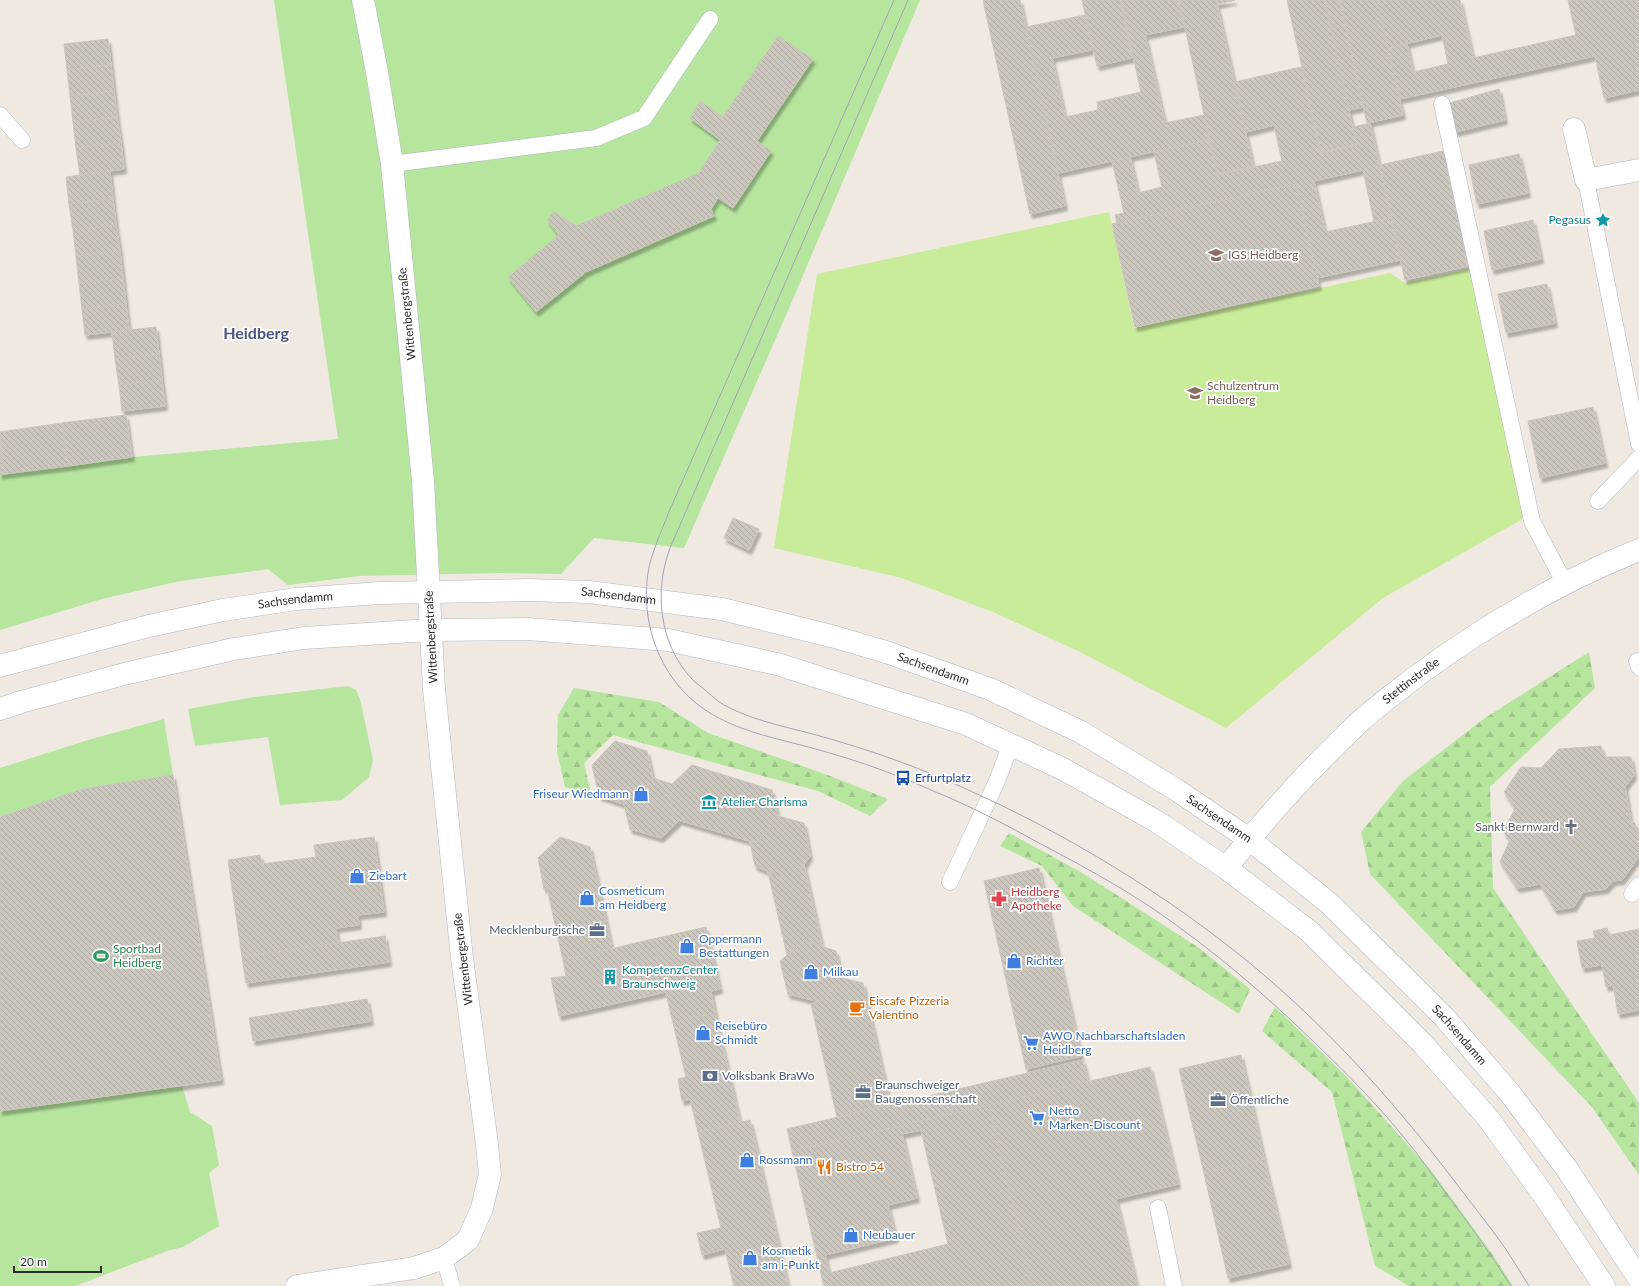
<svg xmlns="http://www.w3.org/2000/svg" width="1639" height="1286" font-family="Lato,sans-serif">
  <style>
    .grass { fill: #b6e59e }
    .forest { fill: url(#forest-firs) }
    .pitch { fill: #c9ec9a }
    .building { fill: url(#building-back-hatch); stroke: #cbc5ba; fill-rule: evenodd; filter: url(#shadow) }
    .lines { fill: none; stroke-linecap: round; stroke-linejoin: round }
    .lane-casing { stroke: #b4b7c1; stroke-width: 17 }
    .street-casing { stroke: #b4b7c1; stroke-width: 23 }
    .secondary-casing { stroke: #b4b7c1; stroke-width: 23 }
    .lane { stroke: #fff; stroke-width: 16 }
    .street { stroke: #fff; stroke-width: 22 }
    .secondary { stroke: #fff; stroke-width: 22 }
    .tram { stroke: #a3a6b8; stroke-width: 1 }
    .labels { text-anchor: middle; stroke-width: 3.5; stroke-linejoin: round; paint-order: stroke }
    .culture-label { font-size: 12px; fill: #0d838f; stroke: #fff; text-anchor: start }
    .education-label { font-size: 12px; fill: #785e54; stroke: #fff; text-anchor: start }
    .street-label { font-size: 12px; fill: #2e2e2e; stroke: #fff }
    .transit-label { font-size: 12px; fill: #164399; stroke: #fff; text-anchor: start }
    .shop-label { font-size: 12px; fill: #366cbe; stroke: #fff; text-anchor: start }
    .worship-label { font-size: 12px; fill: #5b616d; stroke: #fff; text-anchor: end }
    .health-label { font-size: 12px; fill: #be3a42; stroke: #fff; text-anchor: start }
    .service-label { font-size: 12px; fill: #4e5e75; stroke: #fff; text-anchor: start }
    .leisure-label { font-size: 12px; fill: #27864d; stroke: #fff; text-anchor: start }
    .food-label { font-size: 12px; fill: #c56008; stroke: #fff; text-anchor: start }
    .district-label { font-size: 16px; font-weight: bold; fill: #4d5680; stroke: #fff }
  </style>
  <defs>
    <pattern id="forest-firs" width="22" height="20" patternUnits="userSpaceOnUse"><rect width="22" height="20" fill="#b6e59e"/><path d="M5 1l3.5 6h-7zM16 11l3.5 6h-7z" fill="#9dc588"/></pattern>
    <pattern id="building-back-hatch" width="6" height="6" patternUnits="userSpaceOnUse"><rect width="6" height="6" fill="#cbc7bf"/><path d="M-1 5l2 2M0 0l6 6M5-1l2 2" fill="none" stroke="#afaba4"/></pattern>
    <filter id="shadow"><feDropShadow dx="2.5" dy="4.5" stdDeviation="1" flood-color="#0004"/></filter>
  </defs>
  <rect width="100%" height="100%" fill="#efe9e1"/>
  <g class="grass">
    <path d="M274 0H920L790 306 684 548 594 538 561 574 501 573 359 576 288 585 268 569 180 581 102 599 0 630V475L132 457 338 439Z"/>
    <path d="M348 686 356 690 360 699 373 760 369 777 342 800 280 805 268 737 195 746 188 709 254 697Z"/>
    <path d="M164 719 173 775 82 789 0 817V768L88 740Z"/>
    <path d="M182 1086 190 1112 212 1126 219 1165 209 1173 219 1226 183 1247 167 1251 75 1286H0V1111Z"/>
  </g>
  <g class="forest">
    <path d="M1589 652 1595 688 1490 787 1493 888 1639 1103V1175L1592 1107 1370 874 1361 832 1403 781 1485 718Z"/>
    <path d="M574 688 659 702 708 733 825 774 888 799 870 816 818 791 613 735 584 763 591 794 565 787 557 751 558 715Z"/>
    <path d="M1009 833 1079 871 1134 906 1199 948 1250 989 1239 1014 1073 906 1042 866 1000 846Z"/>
    <path d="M1275 1007 1345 1075 1433 1173 1493 1255 1513 1286H1409L1375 1266 1332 1092 1262 1031Z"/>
  </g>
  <path class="pitch" d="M1109 212 1134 328 1390 273 1405 283 1474 268 1526 517 1383 598 1226 728 1080 652 993 612 902 578 774 548 817 274Z"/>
  <g class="building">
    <path d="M983 0H1020L1065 206 1030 214Z"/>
    <path d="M1082 0H1120L1132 58 1097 66Z"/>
    <path d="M1121 0H1178L1184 27 1145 35 1165 123 1204 115 1210 139 1058 173 1026 27 1085 15 1092 50 1052 58 1065 117 1098 110 1097 102 1141 92Z"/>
    <path d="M1179 0H1216L1253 166 1217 174Z"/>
    <path d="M1217 0H1235L1218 4Z"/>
    <path d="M1287 0H1325L1356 144 1321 152Z"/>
    <path d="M1325 0H1339L1363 107 1349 110Z"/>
    <path d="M1340 0H1377L1403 115 1367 123Z"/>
    <path d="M1377 0H1460L1473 58 1576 35 1568 0H1639V90L1604 98 1595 56 1400 99 1388 48 1407 44 1413 72 1448 64 1442 35 1388 48Z"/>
    <path d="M778 36 813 59 757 141 771 151 733 208 718 198 699 173 720 140 690 118 700 101 723 117Z"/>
    <path d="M108 39 111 65 67 70 64 44Z"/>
    <path d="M111 65 114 91 70 96 67 70Z"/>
    <path d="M1301 67 1320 153 1357 145 1353 127 1370 123 1391 218 1374 221 1363 170 1314 181 1325 232 1391 218 1400 260 1317 278 1296 184 1117 223 1115 215 1124 213 1112 161 1130 157 1138 193 1162 187 1154 152 1209 140 1217 175 1282 161 1274 125 1246 132 1235 82Z"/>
    <path d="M1499 89 1505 120 1455 132 1450 103Z"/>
    <path d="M114 91 117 117 73 122 70 96Z"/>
    <path d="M117 117 121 143 76 148 73 122Z"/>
    <path d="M121 143 124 169 80 175 76 148Z"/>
    <path d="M1443 151 1468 266 1405 280 1380 165Z"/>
    <path d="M1519 154 1528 193 1477 204 1469 165Z"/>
    <path d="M110 171 113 199 69 204 66 177Z"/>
    <path d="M699 173 718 198 711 209 714 216 586 272 536 312 508 277 559 235 547 220 554 212 576 226Z"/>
    <path d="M1296 184 1319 286 1135 327 1112 224Z"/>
    <path d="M113 199 116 225 73 230 69 204Z"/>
    <path d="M1533 220 1541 259 1492 270 1484 231Z"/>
    <path d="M116 225 120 251 76 256 73 230Z"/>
    <path d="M120 251 123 278 79 283 76 256Z"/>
    <path d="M123 278 126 304 82 309 79 283Z"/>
    <path d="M1547 284 1555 323 1506 333 1498 294Z"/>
    <path d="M126 304 129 330 85 335 82 309Z"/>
    <path d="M156 327 159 354 115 359 112 332Z"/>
    <path d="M159 354 162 380 119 385 115 359Z"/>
    <path d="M162 380 165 406 122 411 119 385Z"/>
    <path d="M1593 407 1605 463 1540 478 1528 421Z"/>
    <path d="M126 415 132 457 68 466 62 423Z"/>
    <path d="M62 423 68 466 4 474 0 432Z"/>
    <path d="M0 440 4 474 0 475Z"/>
    <path d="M733 518 759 529 749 550 724 538Z"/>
    <path d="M615 741 647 751 654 784 630 806 599 796 592 765Z"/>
    <path d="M1601 746 1604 757H1631L1634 775 1625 787 1631 822 1635 823 1639 842V857L1622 880 1613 881 1606 889 1583 892 1574 907 1555 910 1540 884 1517 888 1500 862 1510 840 1503 831 1515 809 1504 792 1521 767 1541 768 1559 749Z"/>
    <path d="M692 765 772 790 779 821 756 843 675 819 668 788Z"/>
    <path d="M173 775 221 1080 0 1111V817L82 789Z"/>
    <path d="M653 778 672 784 668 788 675 819 680 820 661 838 630 829 624 804 630 806 654 784Z"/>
    <path d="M778 816 804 823 810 856 804 865 788 880 755 866 750 842 756 843 779 821Z"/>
    <path d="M374 837 384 912 358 915 359 925 336 928 338 943 242 957 228 860 260 855 262 864 316 857 314 845Z"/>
    <path d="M560 837 590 847 612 949 563 960 547 888 544 889 538 858Z"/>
    <path d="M804 865 822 946 804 941 787 955 768 872 788 880Z"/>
    <path d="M1039 868 1060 962 1005 975 984 881Z"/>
    <path d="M706 927 720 989 711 991 715 1013 673 1023 653 939Z"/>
    <path d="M1607 928 1609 935 1639 929V1010L1618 1014 1613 985 1606 987 1602 965 1582 968 1577 941 1595 938 1593 931Z"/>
    <path d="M385 936 389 962 246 983 242 957Z"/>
    <path d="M653 939 666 992 559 1016 551 978 566 976 563 960Z"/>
    <path d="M804 941 836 951 842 978 820 1002 788 994 780 961Z"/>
    <path d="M1060 962 1081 1056 1026 1069 1005 975Z"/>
    <path d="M842 978 863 983 890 1104 837 1117 811 1004 820 1002Z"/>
    <path d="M367 999 371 1021 253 1041 249 1018Z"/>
    <path d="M715 1013 740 1122 698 1132 690 1099 682 1101 678 1079 686 1077 673 1023Z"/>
    <path d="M1241 1055 1264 1159 1204 1173 1179 1069Z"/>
    <path d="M1083 1060 1088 1082 792 1151 787 1129Z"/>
    <path d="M1150 1067 1178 1184 1116 1199 1137 1286H1032L989 1105Z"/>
    <path d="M989 1105 1032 1286H824L792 1151ZM921 1130 948 1244 829 1273 825 1255 896 1238 888 1205 917 1198 902 1134Z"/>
    <path d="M750 1120 788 1286H734L725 1249 702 1255 697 1233 721 1228 698 1132Z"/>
    <path d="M1264 1159 1289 1264 1228 1278 1204 1173Z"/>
  </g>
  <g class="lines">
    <defs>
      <g id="lane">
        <path d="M1442 104 1532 521 1565 584"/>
        <path d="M0 115 22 140"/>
        <path d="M392 164 596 138 644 118 710 19"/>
        <path d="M1586 180 1639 444"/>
        <path d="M1598 501 1639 458"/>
        <path d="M1637 661 1639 667"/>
        <path d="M950 882 997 781 1011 744"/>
        <path d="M1632 894 1639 885"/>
        <path d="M1158 1208 1174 1286"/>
        <path d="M444 1258 452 1286"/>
      </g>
      <g id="street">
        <path d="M1574 129 1586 180 1639 170"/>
        <path id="s1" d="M1226 868C1264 820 1306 773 1350 731 1371 710 1395 693 1418 675 1486 625 1561 581 1639 550"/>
        <path d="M297 1286 414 1268 444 1258 468 1240 482 1208 490 1174 486 1136 462 958 434 689 423 481 392 164 377 72 363 0"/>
      </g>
      <g id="secondary">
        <path id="s2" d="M0 666 149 626 223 610 296 599 380 593 529 590 589 592 722 609 835 637 886 652 990 689 1081 732 1175 789 1249 839 1330 904 1444 1017 1509 1092 1567 1169 1639 1279"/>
        <path d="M0 709 21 702 128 673 234 649 304 638 430 630 528 629 668 640 777 664 966 724 1063 769 1156 821 1226 868 1309 931 1422 1043 1488 1118 1545 1197 1604 1286"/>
      </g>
    </defs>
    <use href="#lane" class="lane-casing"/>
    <use href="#street" class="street-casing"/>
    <use href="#secondary" class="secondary-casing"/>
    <use href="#lane" class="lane"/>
    <use href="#street" class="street"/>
    <use href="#secondary" class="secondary"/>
    <g class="tram">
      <path d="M894 0 668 514C661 533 651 553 648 573 641 617 656 666 689 697 726 732 780 738 826 752 862 762 897 775 931 790 968 805 1003 823 1037 842 1077 863 1118 885 1155 910 1213 950 1267 996 1317 1045 1348 1075 1379 1106 1406 1140 1422 1159 1436 1180 1451 1200 1472 1228 1492 1256 1511 1286"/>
      <path d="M908 0 670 548C654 591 659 643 691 678 695 682 700 686 705 690 711 695 717 701 724 705 755 722 793 728 827 738 865 749 904 762 941 778 1047 823 1150 883 1241 956 1322 1021 1393 1100 1456 1183 1471 1203 1488 1224 1503 1245 1512 1258 1520 1272 1529 1286"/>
    </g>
  </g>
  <defs>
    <symbol id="sight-bare" viewBox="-9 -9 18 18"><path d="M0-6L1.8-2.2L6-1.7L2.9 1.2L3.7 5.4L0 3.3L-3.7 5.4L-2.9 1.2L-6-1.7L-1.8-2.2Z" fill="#0f9aa8" stroke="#fff" stroke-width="2.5" paint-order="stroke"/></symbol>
    <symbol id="school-bare" viewBox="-9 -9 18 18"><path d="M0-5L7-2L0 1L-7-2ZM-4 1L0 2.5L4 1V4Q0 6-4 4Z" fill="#8d6e63" stroke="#fff" stroke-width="2.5" paint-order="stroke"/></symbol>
    <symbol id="bus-bare" viewBox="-9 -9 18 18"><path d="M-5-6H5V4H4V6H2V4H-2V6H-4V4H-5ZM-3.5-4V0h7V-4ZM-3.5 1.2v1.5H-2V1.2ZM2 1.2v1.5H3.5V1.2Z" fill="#1a4fb4" stroke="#fff" stroke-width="2.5" paint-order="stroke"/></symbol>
    <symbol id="shop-bare" viewBox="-9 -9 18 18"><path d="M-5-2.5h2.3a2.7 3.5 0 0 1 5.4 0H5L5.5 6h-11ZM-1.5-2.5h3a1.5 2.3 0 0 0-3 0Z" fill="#3f7fe0" stroke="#fff" stroke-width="2.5" paint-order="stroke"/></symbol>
    <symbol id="museum-bare" viewBox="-9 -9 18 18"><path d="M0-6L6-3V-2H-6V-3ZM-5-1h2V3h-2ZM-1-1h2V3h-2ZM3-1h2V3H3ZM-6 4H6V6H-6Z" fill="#0f9aa8" stroke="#fff" stroke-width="2.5" paint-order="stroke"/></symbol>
    <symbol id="church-bare" viewBox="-9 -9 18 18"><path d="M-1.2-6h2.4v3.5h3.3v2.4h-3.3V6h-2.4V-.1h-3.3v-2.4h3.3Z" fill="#6b7280" stroke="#fff" stroke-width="2.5" paint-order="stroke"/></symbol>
    <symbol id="pharmacy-bare" viewBox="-9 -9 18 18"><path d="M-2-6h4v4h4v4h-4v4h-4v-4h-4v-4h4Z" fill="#e0444e" stroke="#fff" stroke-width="2.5" paint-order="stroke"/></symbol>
    <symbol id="office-bare" viewBox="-9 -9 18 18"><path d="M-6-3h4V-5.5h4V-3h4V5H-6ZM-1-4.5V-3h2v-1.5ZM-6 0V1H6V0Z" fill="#5c6f8a" stroke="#fff" stroke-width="2.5" paint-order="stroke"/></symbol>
    <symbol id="stadium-bare" viewBox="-9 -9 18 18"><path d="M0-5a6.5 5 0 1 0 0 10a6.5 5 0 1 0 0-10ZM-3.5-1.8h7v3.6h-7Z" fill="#2e9e5b" stroke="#fff" stroke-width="2.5" paint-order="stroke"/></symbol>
    <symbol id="building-bare" viewBox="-9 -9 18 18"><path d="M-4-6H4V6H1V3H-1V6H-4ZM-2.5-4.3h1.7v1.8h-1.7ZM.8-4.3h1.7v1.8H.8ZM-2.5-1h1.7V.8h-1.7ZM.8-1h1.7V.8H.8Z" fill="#0f9aa8" stroke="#fff" stroke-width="2.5" paint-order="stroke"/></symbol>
    <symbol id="cafe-bare" viewBox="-9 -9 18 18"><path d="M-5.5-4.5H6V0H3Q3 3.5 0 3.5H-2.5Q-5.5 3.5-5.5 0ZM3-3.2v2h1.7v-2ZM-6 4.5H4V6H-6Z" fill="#e8710a" stroke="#fff" stroke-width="2.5" paint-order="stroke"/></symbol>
    <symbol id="supermarket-bare" viewBox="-9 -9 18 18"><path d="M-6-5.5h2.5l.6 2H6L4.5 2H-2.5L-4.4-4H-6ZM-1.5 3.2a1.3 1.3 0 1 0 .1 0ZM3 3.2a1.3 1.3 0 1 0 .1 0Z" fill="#3f7fe0" stroke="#fff" stroke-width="2.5" paint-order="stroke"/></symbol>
    <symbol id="bank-bare" viewBox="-9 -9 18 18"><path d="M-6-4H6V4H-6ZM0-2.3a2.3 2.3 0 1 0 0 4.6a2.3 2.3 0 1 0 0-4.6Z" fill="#5c6f8a" stroke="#fff" stroke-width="2.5" paint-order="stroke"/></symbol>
    <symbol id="restaurant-bare" viewBox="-9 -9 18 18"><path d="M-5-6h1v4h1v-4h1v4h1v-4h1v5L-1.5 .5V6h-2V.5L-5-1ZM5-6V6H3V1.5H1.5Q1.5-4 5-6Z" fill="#e8710a" stroke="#fff" stroke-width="2.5" paint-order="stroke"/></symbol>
  </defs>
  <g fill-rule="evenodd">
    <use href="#sight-bare" x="1592" y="209" width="22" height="22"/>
    <use href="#school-bare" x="1205" y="244" width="22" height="22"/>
    <use href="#school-bare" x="1184" y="382" width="22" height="22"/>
    <use href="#bus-bare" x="892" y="767" width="22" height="22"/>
    <use href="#shop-bare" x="630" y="783" width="22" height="22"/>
    <use href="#museum-bare" x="698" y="791" width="22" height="22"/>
    <use href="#church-bare" x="1560" y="816" width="22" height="22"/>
    <use href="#shop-bare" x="346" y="865" width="22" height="22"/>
    <use href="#shop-bare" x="576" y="887" width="22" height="22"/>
    <use href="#pharmacy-bare" x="988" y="888" width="22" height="22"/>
    <use href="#office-bare" x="586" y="919" width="22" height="22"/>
    <use href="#shop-bare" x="676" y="935" width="22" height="22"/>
    <use href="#stadium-bare" x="90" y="945" width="22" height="22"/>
    <use href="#shop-bare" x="1003" y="950" width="22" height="22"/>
    <use href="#shop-bare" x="800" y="961" width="22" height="22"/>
    <use href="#building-bare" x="599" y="966" width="22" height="22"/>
    <use href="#cafe-bare" x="846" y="997" width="22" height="22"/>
    <use href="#shop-bare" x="692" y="1022" width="22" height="22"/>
    <use href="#supermarket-bare" x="1020" y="1032" width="22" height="22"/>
    <use href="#bank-bare" x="699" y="1065" width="22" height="22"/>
    <use href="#office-bare" x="852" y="1081" width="22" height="22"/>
    <use href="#office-bare" x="1207" y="1089" width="22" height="22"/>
    <use href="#supermarket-bare" x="1026" y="1107" width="22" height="22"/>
    <use href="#shop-bare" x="736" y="1149" width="22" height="22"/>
    <use href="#restaurant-bare" x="813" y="1156" width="22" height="22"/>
    <use href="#shop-bare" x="840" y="1224" width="22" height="22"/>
    <use href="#shop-bare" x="739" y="1247" width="22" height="22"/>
  </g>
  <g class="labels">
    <g class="culture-label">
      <text x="1591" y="224" text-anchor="end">Pegasus</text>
      <text x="721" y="806">Atelier Charisma</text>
      <text x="622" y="974">KompetenzCenter<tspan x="622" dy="14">Braunschweig</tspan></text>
    </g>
    <g class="education-label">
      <text x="1228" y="259">IGS Heidberg</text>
      <text x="1207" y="390">Schulzentrum<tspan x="1207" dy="14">Heidberg</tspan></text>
    </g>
    <g class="street-label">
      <text transform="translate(407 314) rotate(-96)" y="4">Wittenbergstraße</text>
      <text dy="4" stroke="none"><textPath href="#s2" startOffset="627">Sachsendamm</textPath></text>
      <text dy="4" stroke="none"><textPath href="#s2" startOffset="303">Sachsendamm</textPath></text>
      <text transform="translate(431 637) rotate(-93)" y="4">Wittenbergstraße</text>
      <text dy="4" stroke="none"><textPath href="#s2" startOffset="951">Sachsendamm</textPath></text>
      <text dy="4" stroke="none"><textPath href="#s1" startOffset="264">Stettinstraße</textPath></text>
      <text dy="4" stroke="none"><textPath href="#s2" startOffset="1275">Sachsendamm</textPath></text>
      <text transform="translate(463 959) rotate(-97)" y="4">Wittenbergstraße</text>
      <text dy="4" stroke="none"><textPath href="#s2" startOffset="1599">Sachsendamm</textPath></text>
    </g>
    <g class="transit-label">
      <text x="915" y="782">Erfurtplatz</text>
    </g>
    <g class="shop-label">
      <text x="629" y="798" text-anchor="end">Friseur Wiedmann</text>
      <text x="369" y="880">Ziebart</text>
      <text x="599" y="895">Cosmeticum<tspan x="599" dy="14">am Heidberg</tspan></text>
      <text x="699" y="943">Oppermann<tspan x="699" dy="14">Bestattungen</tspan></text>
      <text x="1026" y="965">Richter</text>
      <text x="823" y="976">Milkau</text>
      <text x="715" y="1030">Reisebüro<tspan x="715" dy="14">Schmidt</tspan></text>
      <text x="1043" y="1040">AWO Nachbarschaftsladen<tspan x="1043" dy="14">Heidberg</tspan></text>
      <text x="1049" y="1115">Netto<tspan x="1049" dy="14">Marken-Discount</tspan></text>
      <text x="759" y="1164">Rossmann</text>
      <text x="863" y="1239">Neubauer</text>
      <text x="762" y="1255">Kosmetik<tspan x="762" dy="14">am i-Punkt</tspan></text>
    </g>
    <g class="worship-label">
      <text x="1559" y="831">Sankt Bernward</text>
    </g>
    <g class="health-label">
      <text x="1011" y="896">Heidberg<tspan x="1011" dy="14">Apotheke</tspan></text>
    </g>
    <g class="service-label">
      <text x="585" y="934" text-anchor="end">Mecklenburgische</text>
      <text x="722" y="1080">Volksbank BraWo</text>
      <text x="875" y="1089">Braunschweiger<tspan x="875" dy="14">Baugenossenschaft</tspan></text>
      <text x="1230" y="1104">Öffentliche</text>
    </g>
    <g class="leisure-label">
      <text x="113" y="953">Sportbad<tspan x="113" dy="14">Heidberg</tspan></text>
    </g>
    <g class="food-label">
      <text x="869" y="1005">Eiscafe Pizzeria<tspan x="869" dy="14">Valentino</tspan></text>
      <text x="836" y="1171">Bistro 54</text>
    </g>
    <g class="district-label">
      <text x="256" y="339">Heidberg</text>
    </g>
  </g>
  <path d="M14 1266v6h87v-6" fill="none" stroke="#2e2e2e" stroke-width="2"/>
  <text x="20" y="1266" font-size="12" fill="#2e2e2e" stroke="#ffffff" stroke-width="3" paint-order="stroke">20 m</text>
</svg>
